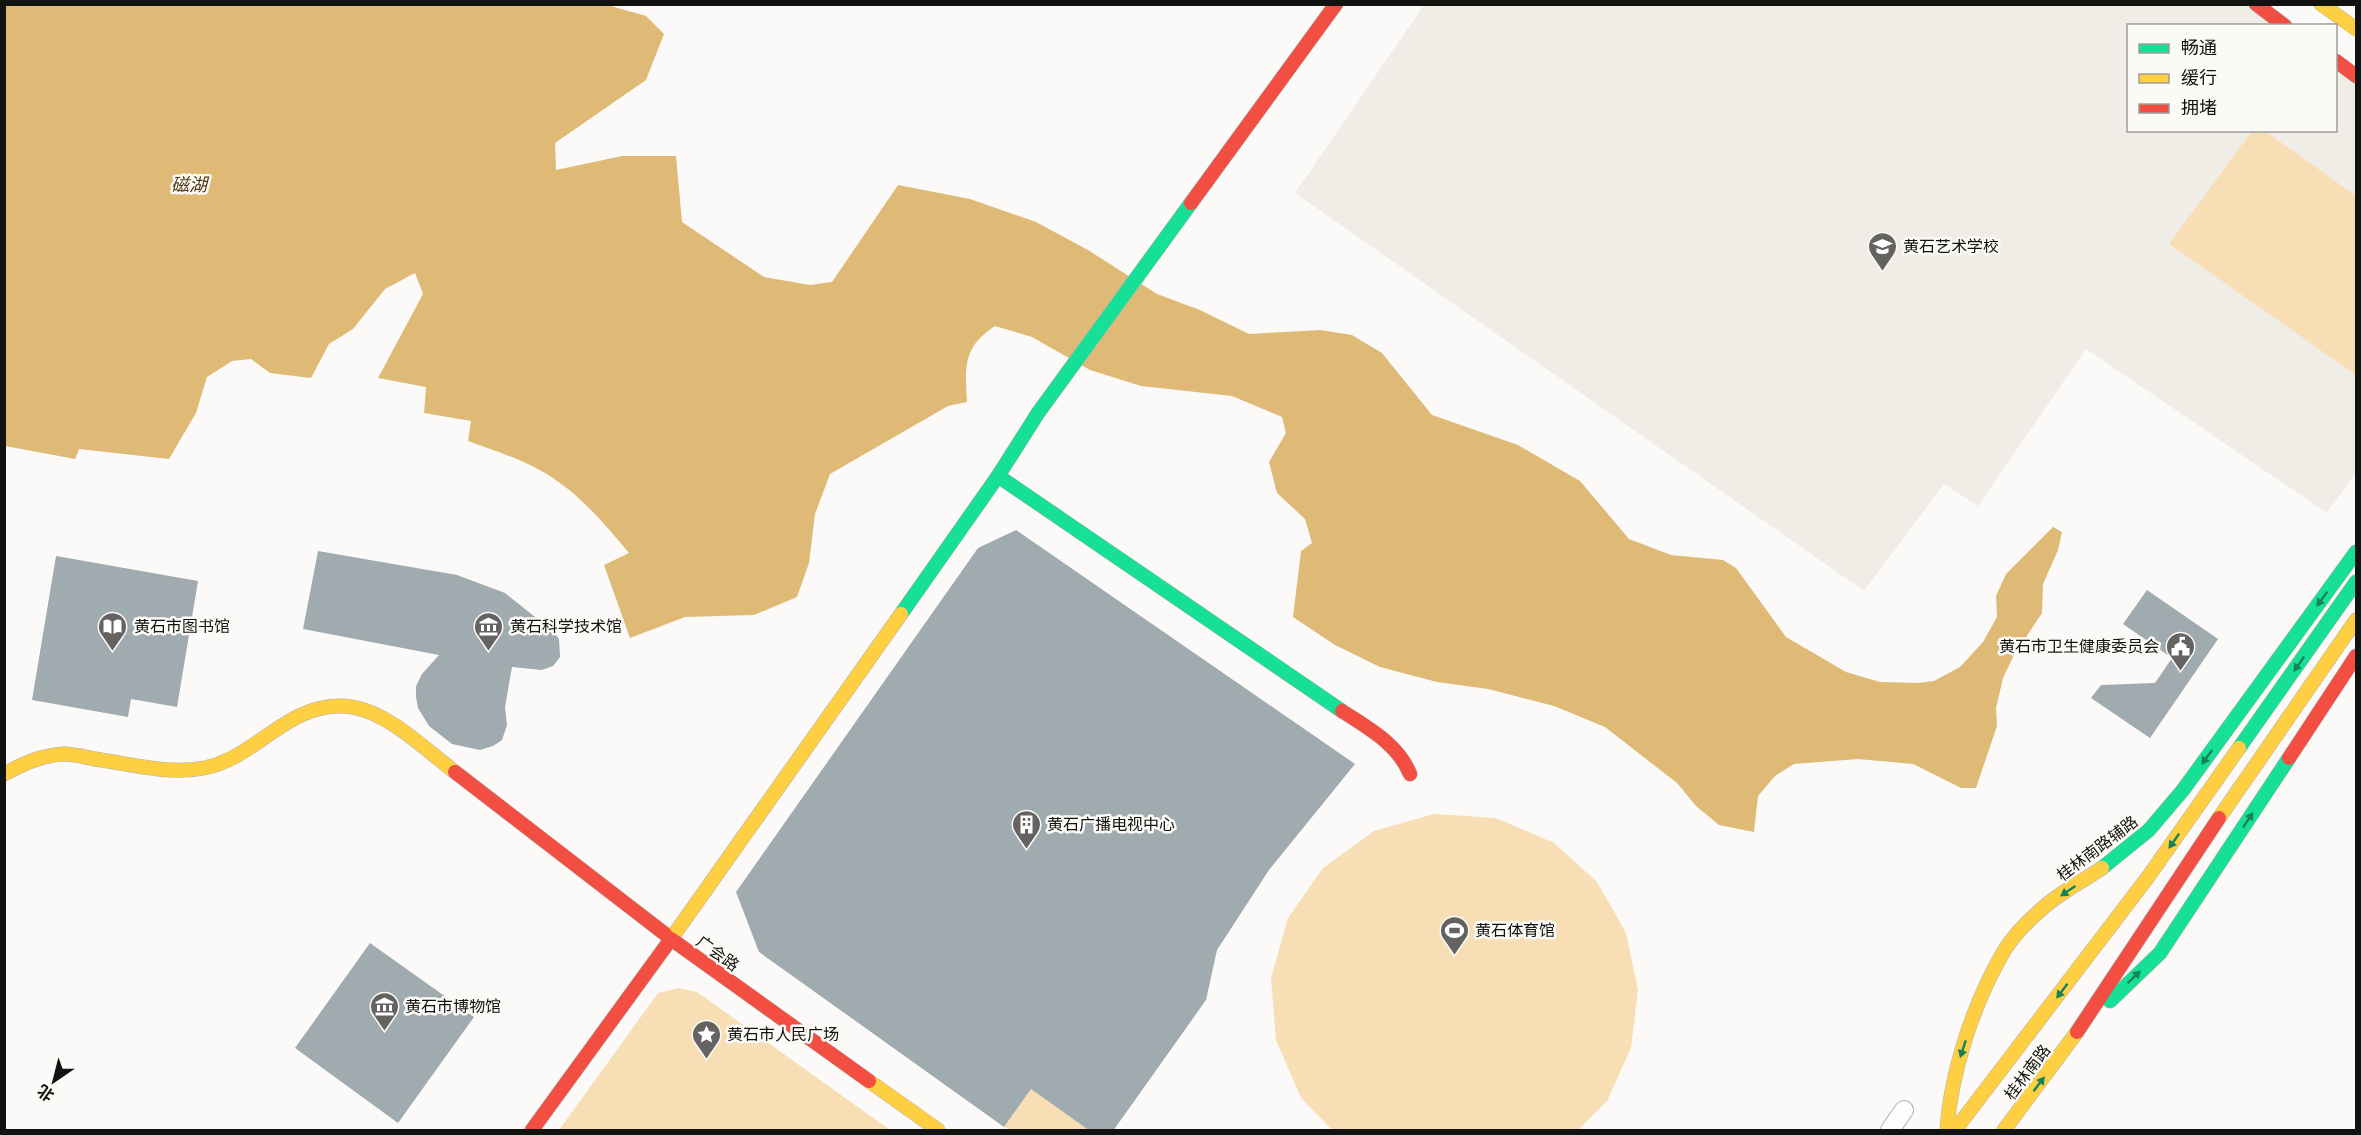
<svg xmlns="http://www.w3.org/2000/svg" width="2361" height="1135" font-family="Quicksand,'Noto Sans SC',sans-serif">
  <style>
    .built { fill: #f0ece6 }
    .green { fill: #f8deb4 }
    .water { fill: #dfba76 }
    .building { fill: #9fabaf }
    .lines { fill: none; stroke-linecap: round; stroke-linejoin: round }
    .street-casing { stroke: #b2b1b0; stroke-width: 20 }
    .fast-casing { stroke: #b2b1b0; stroke-width: 15 }
    .slow-casing { stroke: #b2b1b0; stroke-width: 15 }
    .jam-casing { stroke: #b2b1b0; stroke-width: 15 }
    .street { stroke: #fefefe; stroke-width: 18 }
    .fast { stroke: #16e098; stroke-width: 14 }
    .slow { stroke: #ffcf43; stroke-width: 14 }
    .jam { stroke: #f24e42; stroke-width: 14 }
    .oneway { fill: #14835b }
    .labels { text-anchor: middle; stroke-width: 5; stroke-linejoin: round; paint-order: stroke }
    .poi-label { font-size: 16px; fill: #121210; stroke: #fcfaf7; text-anchor: start }
    .street-label { font-size: 16px; fill: #121210; stroke: #fcfaf7 }
    .water-label { font-size: 18px; font-style: italic; fill: #503a12; stroke: #fcfaf7 }
  </style>
  <rect width="100%" height="100%" fill="#fbfaf8"/>
  <path class="built" d="M1424 5H2252L2282 25 2128 26V130H2336V65L2356 81V472L2327 513 2086 349 1978 506 1944 484 1864 591 1295 193Z"/>
  <g class="green">
    <path d="M2252 131H2265L2356 196V375L2169 244Z"/>
    <path d="M1434 814 1496 818 1554 843 1597 882 1626 933 1638 990 1631 1048 1607 1101 1578 1130H1332L1301 1098 1276 1040 1271 978 1288 918 1323 868 1374 831Z"/>
    <path d="M679 988 697 992 890 1130H559L658 993Z"/>
    <path d="M1031 1089 1090 1130H1010L1004 1127Z"/>
  </g>
  <path class="water" d="M604 4 646 16 664 34 646 80 555 143 556 170 622 156H676L682 222 764 277 810 285 832 282 898 185 970 199 1036 222 1088 250 1157 294 1200 310 1249 334 1320 330 1352 335 1382 353 1432 415 1518 445 1580 481 1629 539 1671 555 1723 560 1736 568 1786 637 1846 672 1880 682 1918 683 1934 681 1960 667 1983 642 1997 617 1996 596 2006 574 2053 527 2062 532 2058 550 2043 584 2042 613 2013 657 2003 678 1996 708 1997 726 1976 788H1961L1913 764 1858 759 1794 764 1775 776 1758 796 1754 832 1719 825 1696 806 1677 783 1605 727 1554 706 1488 689 1437 682 1380 667 1335 645 1293 617 1301 551 1312 543 1305 519 1277 493 1269 462 1286 433 1282 417 1232 396 1141 386 1090 370 1032 337 995 326C963 347 965 366 967 402L948 406 830 474 815 514 809 563 797 597 754 615 685 617 630 638 604 565 629 553C607 527 585 500 557 481 531 462 498 452 468 441L471 421 424 413 426 387 378 378 423 294 415 273 385 289 353 329 329 344 311 378 270 373 251 359 232 361 207 377 196 413 169 459 79 449 75 459 5 446 4 5Z"/>
  <g class="building">
    <path d="M1016 530 1355 764 1269 870 1217 950 1206 1000 1113 1131H1090L1031 1089 1004 1127 759 952 736 892 978 548Z"/>
    <path d="M318 551 457 575 505 593 554 632 559 639 560 657 553 666 542 670 512 667 505 707 507 725 502 740 493 746 480 750 452 744 429 726 418 708 416 697V686L422 674 439 655 303 629Z"/>
    <path d="M56 556 198 581 177 707 131 699 128 717 32 700Z"/>
    <path d="M2147 590 2218 639 2150 738 2091 698 2101 685 2155 683 2172 658 2123 624Z"/>
    <path d="M370 943 474 1017 398 1123 295 1048Z"/>
  </g>
  <g class="lines">
    <defs>
      <path id="street" d="M1890 1130 1904 1110"/>
      <g id="fast">
        <path d="M998 476 1342 711"/>
        <path d="M901 614 998 476 1038 413 1191 203"/>
        <path d="M2239 748 2356 582"/>
        <path d="M2102 868 2149 830 2183 790 2356 552"/>
        <path d="M2110 1001 2160 953 2289 758"/>
      </g>
      <g id="slow">
        <path d="M2321 4 2356 29"/>
        <path d="M4 774C23 764 41 755 64 754 74 754 85 757 95 759 130 764 169 775 204 768 256 758 286 704 343 706 385 708 423 748 455 772"/>
        <path d="M2219 818 2356 620"/>
        <path d="M665 934 671 939 901 614"/>
        <path d="M869 1081 938 1130"/>
        <path d="M1947 1130C1951 1071 1974 1002 2004 951 2013 936 2031 918 2044 907 2061 892 2083 881 2102 868"/>
        <path d="M1955 1130 2148 877 2239 748"/>
        <path d="M2004 1130 2077 1032"/>
      </g>
      <g id="jam">
        <path d="M2256 4 2285 26"/>
        <path d="M2336 61 2356 76"/>
        <path d="M1191 203 1336 4"/>
        <path d="M1342 711C1368 728 1398 744 1410 774"/>
        <path d="M2289 758 2356 656"/>
        <path d="M455 772 665 934"/>
        <path d="M2077 1032 2219 818"/>
        <path d="M532 1130 671 939 869 1081"/>
      </g>
    </defs>
    <use href="#street" class="street-casing"/>
    <use href="#fast" class="fast-casing"/>
    <use href="#slow" class="slow-casing"/>
    <use href="#jam" class="jam-casing"/>
    <use href="#street" class="street"/>
    <use href="#fast" class="fast"/>
    <use href="#slow" class="slow"/>
    <use href="#jam" class="jam"/>
  </g>
  <defs><path id="oneway-solid" d="M-6-.8H1V-3.2L6.5 0L1 3.2V.8H-6Z" transform="scale(1.5)"/></defs>
  <g class="oneway">
    <use href="#oneway-solid" transform="translate(2322 599) rotate(126)"/>
    <use href="#oneway-solid" transform="translate(2299 664) rotate(125)"/>
    <use href="#oneway-solid" transform="translate(2207 757) rotate(126)"/>
    <use href="#oneway-solid" transform="translate(2248 820) rotate(-57)"/>
    <use href="#oneway-solid" transform="translate(2174 841) rotate(125)"/>
    <use href="#oneway-solid" transform="translate(2068 891) rotate(146)"/>
    <use href="#oneway-solid" transform="translate(2134 977) rotate(-44)"/>
    <use href="#oneway-solid" transform="translate(2062 991) rotate(127)"/>
    <use href="#oneway-solid" transform="translate(1963 1049) rotate(108)"/>
    <use href="#oneway-solid" transform="translate(2039 1084) rotate(-53)"/>
  </g>
  <defs>
    <symbol id="school-pin" viewBox="-11 -11 22 30"><path d="M0 17L-7.5 6A9.5 9.5 0 1 1 7.5 6Z" fill="#646361" stroke="#fcfaf7"/><path d="M0-5L7-2L0 1L-7-2ZM-4 1L0 2.5L4 1V4Q0 6-4 4Z" fill="#fff"/></symbol>
    <symbol id="library-pin" viewBox="-11 -11 22 30"><path d="M0 17L-7.5 6A9.5 9.5 0 1 1 7.5 6Z" fill="#646361" stroke="#fcfaf7"/><path d="M-6-4Q-3-5.5-.7-3.5V5Q-3 3-6 4ZM6-4Q3-5.5 .7-3.5V5Q3 3 6 4Z" fill="#fff"/></symbol>
    <symbol id="museum-pin" viewBox="-11 -11 22 30"><path d="M0 17L-7.5 6A9.5 9.5 0 1 1 7.5 6Z" fill="#646361" stroke="#fcfaf7"/><path d="M0-6L6-3V-2H-6V-3ZM-5-1h2V3h-2ZM-1-1h2V3h-2ZM3-1h2V3H3ZM-6 4H6V6H-6Z" fill="#fff"/></symbol>
    <symbol id="civic-pin" viewBox="-11 -11 22 30"><path d="M0 17L-7.5 6A9.5 9.5 0 1 1 7.5 6Z" fill="#646361" stroke="#fcfaf7"/><path d="M-.6-6.5H3V-4.5H.6V-3L4-1V1h2V6H-6V1h2V-1L-.6-3ZM-1.2 2.5V6h2.4V2.5Z" fill="#fff"/></symbol>
    <symbol id="building-pin" viewBox="-11 -11 22 30"><path d="M0 17L-7.5 6A9.5 9.5 0 1 1 7.5 6Z" fill="#646361" stroke="#fcfaf7"/><path d="M-4-6H4V6H1V3H-1V6H-4ZM-2.5-4.3h1.7v1.8h-1.7ZM.8-4.3h1.7v1.8H.8ZM-2.5-1h1.7V.8h-1.7ZM.8-1h1.7V.8H.8Z" fill="#fff"/></symbol>
    <symbol id="stadium-pin" viewBox="-11 -11 22 30"><path d="M0 17L-7.5 6A9.5 9.5 0 1 1 7.5 6Z" fill="#646361" stroke="#fcfaf7"/><path d="M0-5a6.5 5 0 1 0 0 10a6.5 5 0 1 0 0-10ZM-3.5-1.8h7v3.6h-7Z" fill="#fff"/></symbol>
    <symbol id="sight-pin" viewBox="-11 -11 22 30"><path d="M0 17L-7.5 6A9.5 9.5 0 1 1 7.5 6Z" fill="#646361" stroke="#fcfaf7"/><path d="M0-6L1.8-2.2L6-1.7L2.9 1.2L3.7 5.4L0 3.3L-3.7 5.4L-2.9 1.2L-6-1.7L-1.8-2.2Z" fill="#fff"/></symbol>
  </defs>
  <g fill-rule="evenodd">
    <use href="#school-pin" x="1866" y="230" width="33" height="45"/>
    <use href="#library-pin" x="96" y="610" width="33" height="45"/>
    <use href="#museum-pin" x="472" y="610" width="33" height="45"/>
    <use href="#civic-pin" x="2164" y="630" width="33" height="45"/>
    <use href="#building-pin" x="1010" y="808" width="33" height="45"/>
    <use href="#stadium-pin" x="1438" y="914" width="33" height="45"/>
    <use href="#museum-pin" x="368" y="990" width="33" height="45"/>
    <use href="#sight-pin" x="690" y="1018" width="33" height="45"/>
  </g>
  <g class="labels">
    <g class="poi-label">
      <text x="1903" y="252">黄石艺术学校</text>
      <text x="134" y="632">黄石市图书馆</text>
      <text x="510" y="632">黄石科学技术馆</text>
      <text x="2159" y="652" text-anchor="end">黄石市卫生健康委员会</text>
      <text x="1047" y="830">黄石广播电视中心</text>
      <text x="1475" y="936">黄石体育馆</text>
      <text x="405" y="1012">黄石市博物馆</text>
      <text x="727" y="1040">黄石市人民广场</text>
    </g>
    <g class="street-label">
      <text transform="translate(2097 848) rotate(-37)" y="6">桂林南路辅路</text>
      <text transform="translate(718 953) rotate(36)" y="6">广会路</text>
      <text transform="translate(2027 1072) rotate(-53)" y="6">桂林南路</text>
    </g>
    <g class="water-label">
      <text x="189" y="191">磁湖</text>
    </g>
  </g>
  <rect width="2361" height="1135" fill="none" stroke="#121210" stroke-width="12"/>
  <rect x="2127" y="24" width="210" height="108" fill="#fcfaf7" stroke="#9e9d9b" stroke-width="1.5"/>
  <rect x="2139" y="44" width="30" height="9" fill="#16e098" stroke="#9e9d9b" stroke-width="1.5"/>
  <text x="2181" y="54" font-size="18" fill="#121210">畅通</text>
  <rect x="2139" y="74" width="30" height="9" fill="#ffcf43" stroke="#9e9d9b" stroke-width="1.5"/>
  <text x="2181" y="84" font-size="18" fill="#121210">缓行</text>
  <rect x="2139" y="104" width="30" height="9" fill="#f24e42" stroke="#9e9d9b" stroke-width="1.5"/>
  <text x="2181" y="114" font-size="18" fill="#121210">拥堵</text>
  <g transform="translate(54 1081) rotate(215)" stroke="#fcfaf7" stroke-width="4.5" paint-order="stroke">
  <path d="M0-4.5L10 22L0 15L-10 22Z" fill="#121210"/>
  <text y="-9" font-size="16" font-weight="bold" text-anchor="middle" fill="#121210">北</text>
  </g>
</svg>
